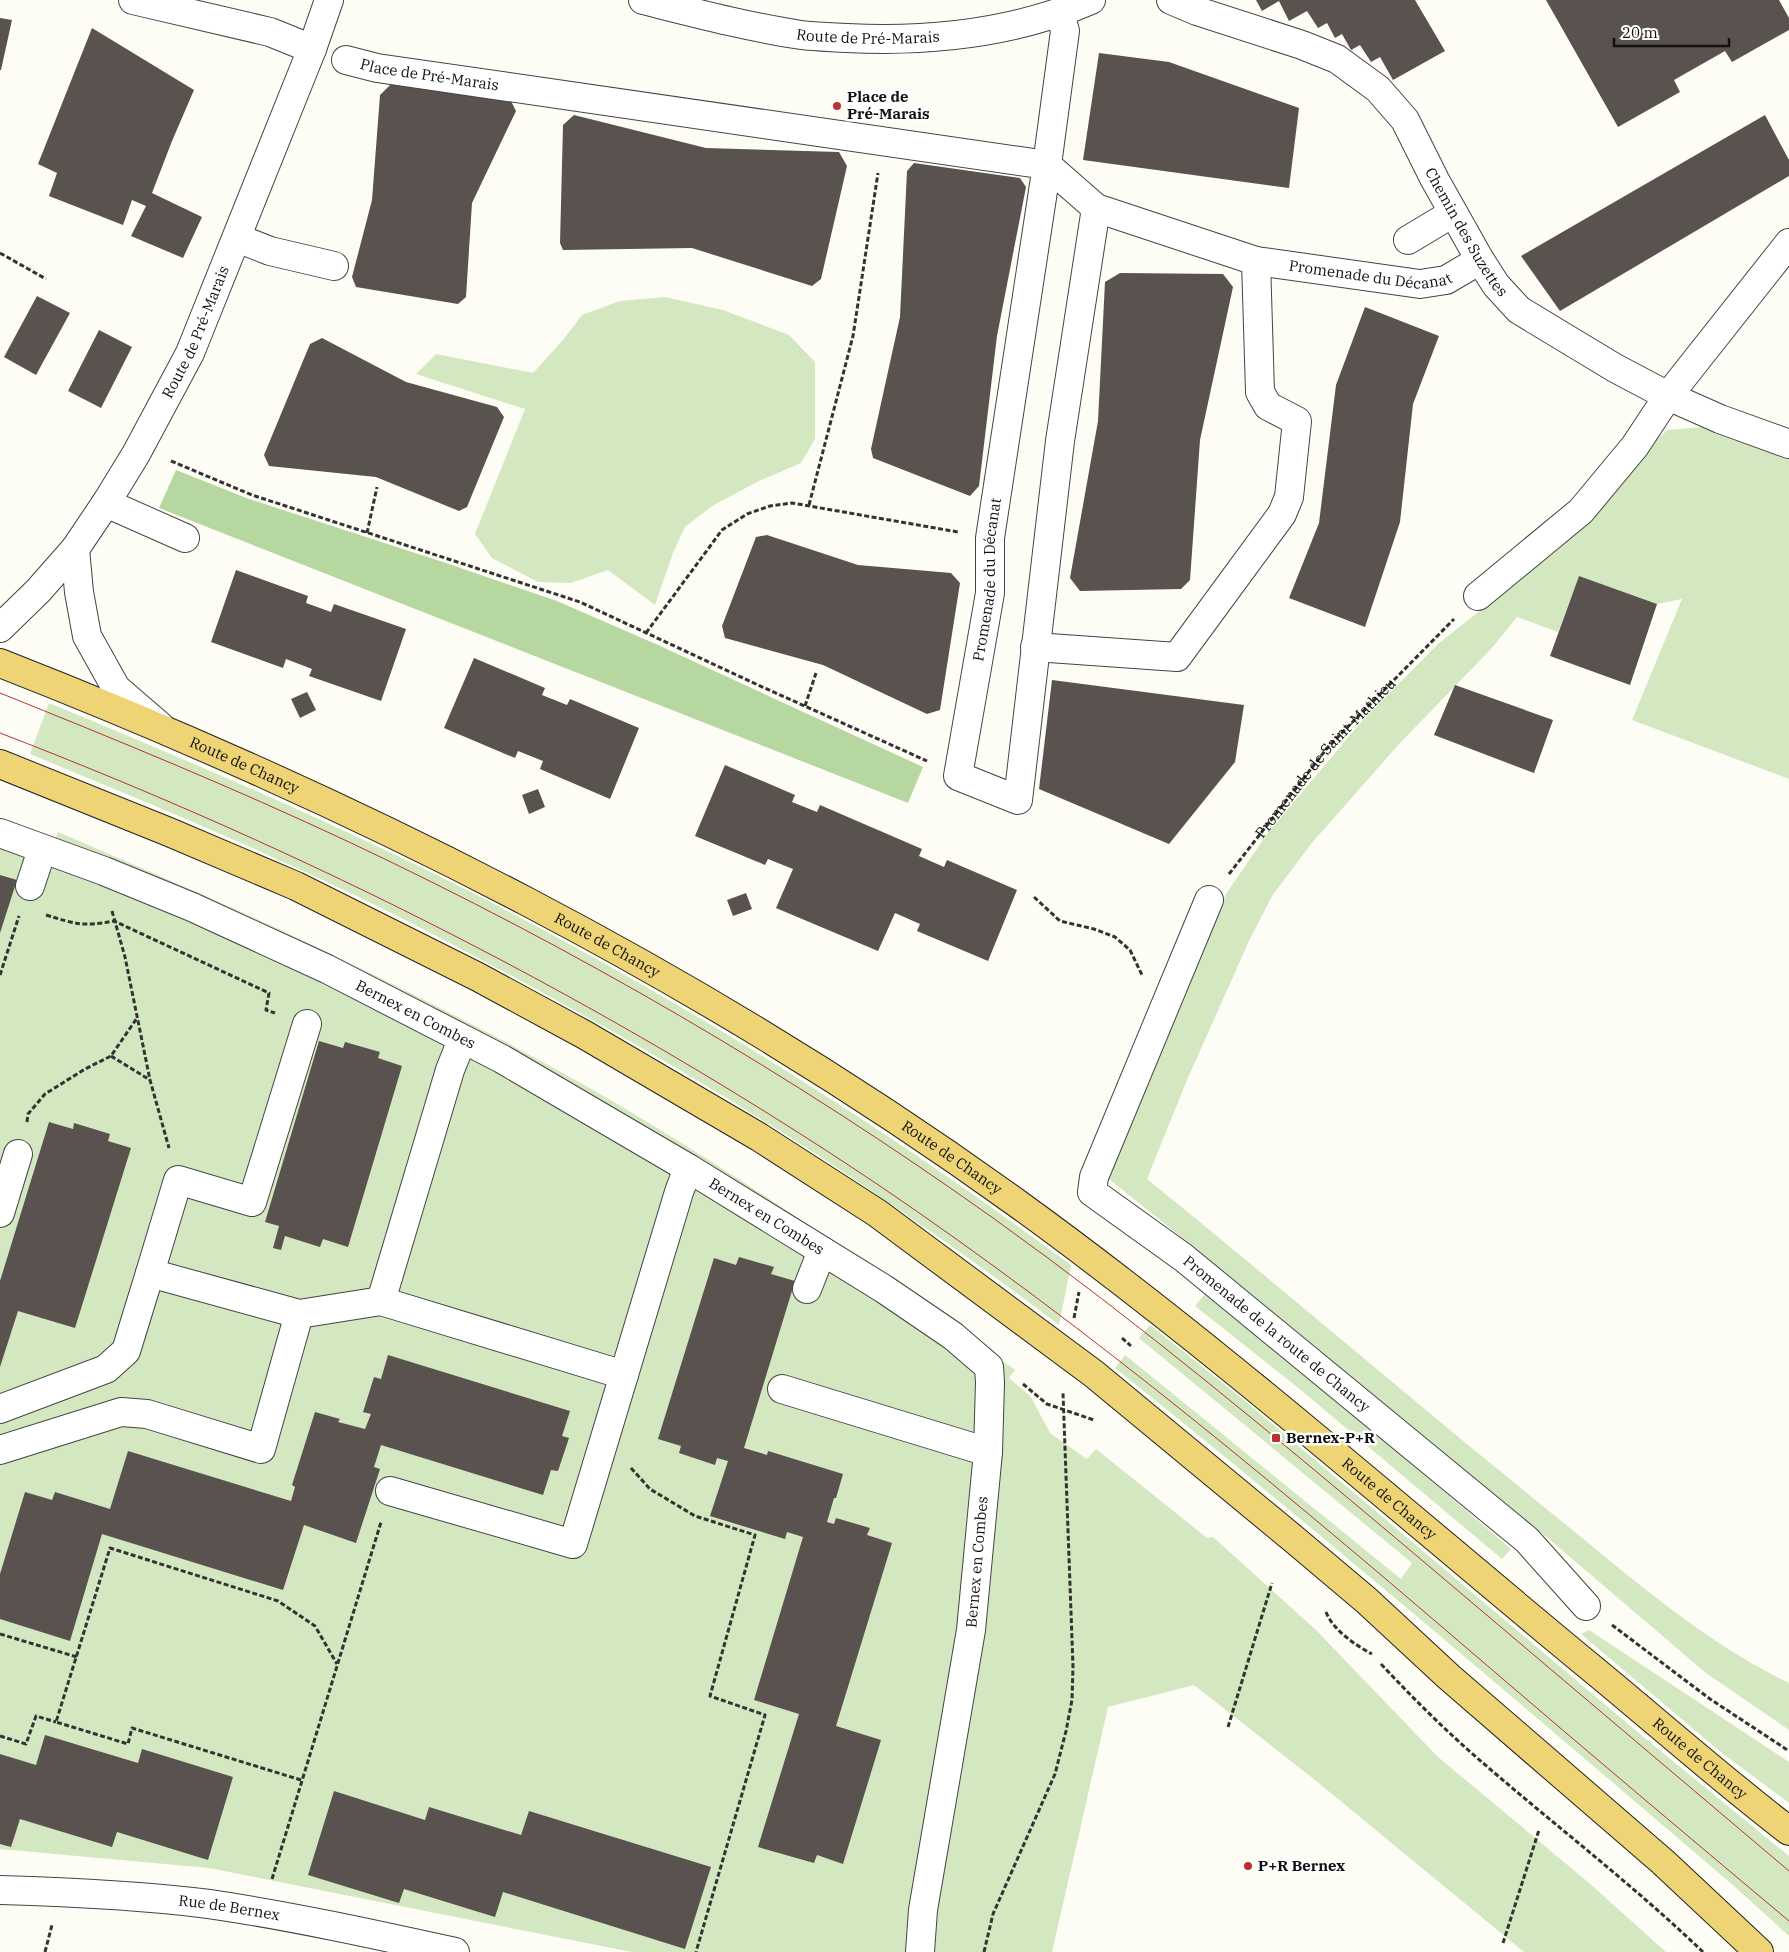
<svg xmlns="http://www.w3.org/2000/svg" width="1789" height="1952" font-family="'IBM Plex Serif',serif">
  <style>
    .green { fill: #d3e7c0 }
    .forest { fill: #b7d7a0 }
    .building { fill: #59524e }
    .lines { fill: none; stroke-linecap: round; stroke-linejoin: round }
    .minor-casing { stroke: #444; stroke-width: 30 }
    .major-casing { stroke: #222; stroke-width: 30 }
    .path { stroke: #333; stroke-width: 3; stroke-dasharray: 5 2.5; stroke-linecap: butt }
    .minor { stroke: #fff; stroke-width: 28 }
    .major { stroke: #eed475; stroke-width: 28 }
    .tram { stroke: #b83234; stroke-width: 1 }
    .poi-dot { fill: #b83234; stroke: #fff; stroke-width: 2 }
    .labels { text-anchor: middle; stroke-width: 5; stroke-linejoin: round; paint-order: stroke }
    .street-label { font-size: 15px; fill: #111; stroke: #fff }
    .poi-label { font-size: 15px; font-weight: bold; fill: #111; stroke: #fff; text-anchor: start }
  </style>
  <rect width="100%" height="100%" fill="#fefdf5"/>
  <g class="green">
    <path d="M665 297 723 310 789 335 815 362V439L801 463 759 481 712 506 685 527 673 553 655 605 608 570 571 583 538 582 492 558 475 534 525 409 416 374 436 354 533 373 563 340 582 315 620 301Z"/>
    <path d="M1704 427 1789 454V779L1632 720 1682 599 1657 604 1579 576 1558 632 1517 617 1491 649 1399 744 1311 844 1272 896 1249 941 1187 1080 1147 1179C1282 1288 1414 1402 1549 1511 1626 1573 1700 1640 1789 1683V1730L1706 1673 1543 1534 1227 1274 1104 1175 1226 894 1267 834 1362 721 1438 644 1555 551 1658 438 1668 430Z"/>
    <path d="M49 703C189 761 328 820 463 888 676 996 879 1123 1071 1265L1059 1325C980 1265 899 1208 816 1154 697 1077 572 1007 446 941 312 870 170 812 30 754Z"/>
    <path d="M0 820 54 842 58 832C132 864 207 896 281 930 384 979 487 1030 586 1086 735 1171 876 1270 1015 1370L1009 1378 1031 1397 1050 1433 1087 1459 1096 1449 1207 1538 1213 1537 1316 1630 1438 1757 1588 1882 1666 1952H1524L1315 1780 1194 1685 1108 1707 1052 1952H632L209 1868 0 1849Z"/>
    <path d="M1205 1294 1338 1401 1511 1549 1502 1559 1296 1386 1195 1306Z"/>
    <path d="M1150 1325 1244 1400 1641 1735 1789 1856V1936L1734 1886C1529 1711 1325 1536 1115 1368L1125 1355 1401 1579 1412 1563 1139 1338Z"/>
    <path d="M1589 1630 1789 1762V1803L1722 1753 1581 1634Z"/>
  </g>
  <path class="forest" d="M176 470 249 499 446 563 557 601 658 645 923 767 908 803 159 508Z"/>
  <g class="building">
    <path d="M1256 0H1415L1445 51 1393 80 1380 57 1371 62 1360 45 1351 50 1342 34 1335 38 1327 23 1318 28 1307 11 1289 21 1279 1 1262 11Z"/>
    <path d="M1546 0H1779L1789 18V30L1732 62 1725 51 1674 80 1680 92 1618 127Z"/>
    <path d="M0 18 12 20 1 70H0Z"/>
    <path d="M92 28 194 90 172 141 152 193 202 217 183 258 131 236 146 206 132 200 123 225 49 196 57 173 38 164Z"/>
    <path d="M1099 53 1169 62 1299 108 1289 188 1083 160Z"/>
    <path d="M391 84 511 101 516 111 472 203 466 297 458 304 356 287 352 277 372 200 380 95Z"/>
    <path d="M574 115 706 148 839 152 847 166 821 279 812 286 692 248 563 250 560 243 563 125Z"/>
    <path d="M1765 115 1789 160V176L1560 311 1521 256Z"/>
    <path d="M914 163 1020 178 1026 187 997 336 979 486 970 496 873 458 871 449 900 317 907 171Z"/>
    <path d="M1120 273 1223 274 1233 287 1200 440 1190 580 1181 589 1080 591 1070 578 1098 421 1105 282Z"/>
    <path d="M37 296 70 313 36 375 4 357Z"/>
    <path d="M1365 307 1439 336 1413 404 1400 522 1365 627 1289 598 1319 523 1336 385Z"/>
    <path d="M99 330 132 347 101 408 68 391Z"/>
    <path d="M322 338 406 382 497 407 504 417 467 507 459 511 376 477 269 466 264 455 310 344Z"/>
    <path d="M767 535 858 565 951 573 960 583 940 710 927 714 823 665 725 638 722 626 756 537Z"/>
    <path d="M236 570 308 596 306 603 331 612 334 604 406 629 381 701 309 676 312 669 286 659 283 668 211 642Z"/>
    <path d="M1579 576 1657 604 1630 685 1550 656Z"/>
    <path d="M474 658 545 688 542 695 567 705 570 699 639 728 610 799 540 769 543 761 518 751 515 758 444 728Z"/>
    <path d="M1052 680 1244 705 1235 762 1169 844 1039 789Z"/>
    <path d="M1455 685 1553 720 1534 773 1434 735Z"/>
    <path d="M307 692 316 710 300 718 291 699Z"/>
    <path d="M725 765 795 795 792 802 817 812 820 805 922 849 919 856 944 867 947 860 1017 890 988 961 917 931 920 924 895 913 878 951 776 908 793 869 768 859 765 865 695 836Z"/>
    <path d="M538 789 545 807 529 814 522 795Z"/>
    <path d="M0 875 17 880 0 933Z"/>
    <path d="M746 893 752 909 733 916 727 900Z"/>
    <path d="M319 1041 343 1048 345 1042 380 1052 378 1058 402 1066 348 1247 323 1239 320 1247 285 1236 281 1250 273 1248 279 1226 265 1222Z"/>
    <path d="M49 1122 73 1129 74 1123 110 1134 108 1141 131 1148 75 1328 18 1311 0 1367V1281Z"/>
    <path d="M739 1257 774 1267 771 1274 795 1281 744 1448 767 1455 768 1451 843 1474 836 1498H834L827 1522 834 1524 836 1518 870 1528 867 1535 892 1543 836 1726 881 1740 843 1864 817 1855 814 1863 758 1847 799 1714 754 1700 803 1537 787 1532 785 1539 710 1516 728 1461 717 1458 715 1465 679 1453 681 1446 658 1439 714 1258 736 1265Z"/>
    <path d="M388 1355 570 1411 562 1436 569 1438 558 1471 551 1470 543 1495 381 1445 374 1467 380 1469 356 1543 304 1525 283 1590 102 1534 70 1641 0 1619V1574L25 1492 52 1500 55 1492 110 1509 128 1451 291 1501 295 1487 292 1485 315 1412 340 1419 338 1422 365 1429 371 1414 363 1412 374 1377 381 1379Z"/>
    <path d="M45 1735 138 1763 142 1749 233 1777 208 1860 117 1832 112 1847 20 1819 11 1847 0 1844V1754L36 1765Z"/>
    <path d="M334 1791 425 1820 429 1807 521 1835 529 1811 711 1867 685 1949 503 1892 495 1917 404 1889 399 1903 308 1875Z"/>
  </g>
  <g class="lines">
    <defs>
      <g id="minor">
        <path d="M133 0 270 32 312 49"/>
        <path id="s2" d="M643 0C695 13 748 27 801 35 816 37 832 37 847 38 929 42 1015 33 1091 0"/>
        <path id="s3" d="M1171 0 1197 11 1302 45 1337 59 1378 89 1405 120 1435 180 1480 260 1496 285 1519 310 1615 368 1668 396 1720 419 1789 444"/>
        <path id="s4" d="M346 60 377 68 1047 165 1096 208 1060 441 1018 800 958 776 990 593V538L1047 165 1065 31 1060 12"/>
        <path id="s5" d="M1096 208 1256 261 1420 284 1446 280 1480 260"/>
        <path d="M237 238 270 251 334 266"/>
        <path d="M1408 240 1453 213"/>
        <path d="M106 503 185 538"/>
        <path d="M75 549 79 592 87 636 116 688 160 726"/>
        <path d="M1478 596 1581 511 1635 446 1668 396 1789 243"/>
        <path id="s6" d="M0 628 38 591 75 549 106 503 136 454 190 353 312 49 329 0"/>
        <path d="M1035 647 1177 657 1282 514 1289 497 1297 421 1268 406 1260 392 1256 261"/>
        <path id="s7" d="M0 833 104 871 192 907 327 969 502 1059 688 1168 884 1289 953 1336 989 1367 990 1382 988 1452 971 1630 923 1910 920 1952"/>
        <path d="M30 886 42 850"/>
        <path id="s8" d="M1209 900 1094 1177 1092 1192 1184 1258 1527 1540 1586 1606"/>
        <path d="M307 1024 252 1202 178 1180 150 1273 299 1314 381 1301"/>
        <path d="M462 1040 450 1070 381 1301 624 1375"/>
        <path d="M0 1213 18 1154"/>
        <path d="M807 1289 822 1251"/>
        <path d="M782 1389 988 1452"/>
        <path d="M0 1409 106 1369 126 1351 150 1273"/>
        <path d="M0 1450 121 1412 147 1414 261 1449 299 1314"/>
        <path d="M390 1491 573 1544 679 1192 688 1168"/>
        <path id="s9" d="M0 1890C70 1892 139 1895 209 1904 291 1916 373 1934 455 1952"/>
      </g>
      <g id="major">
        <path id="s10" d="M0 663C360 804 704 977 1018 1204 1217 1348 1400 1510 1589 1666 1656 1721 1720 1778 1789 1831"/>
        <path d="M0 764 169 832 296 886 478 977 585 1035 759 1137 877 1213 1094 1374 1296 1541 1366 1600 1449 1677 1663 1862 1759 1952"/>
      </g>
    </defs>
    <use href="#minor" class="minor-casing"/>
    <use href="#major" class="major-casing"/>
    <g class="path">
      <path d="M0 253 46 279"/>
      <path d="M171 461 252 495 580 602 758 685 927 761"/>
      <path d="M809 505 853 336 878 173"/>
      <path d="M367 533 377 487"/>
      <path d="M646 633 722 530 747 514 770 506 792 503 958 532"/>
      <path d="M805 706 816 673"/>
      <path id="s1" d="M1229 874 1328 747 1454 619"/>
      <path d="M1034 897 1060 921 1094 929 1115 937 1130 950 1142 975"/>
      <path d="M112 911 125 957 150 1080 169 1148"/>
      <path d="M46 915C76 924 83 927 114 921L269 993 266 1010 275 1013"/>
      <path d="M0 975 19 916"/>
      <path d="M111 1056 150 1080"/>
      <path d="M27 1122 28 1114 45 1094 85 1069 111 1056 137 1018"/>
      <path d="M1074 1318 1079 1292"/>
      <path d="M1122 1338 1131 1346"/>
      <path d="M1023 1384 1047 1404 1094 1420"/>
      <path d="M631 1468 650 1489 695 1516 755 1535 710 1696 765 1715 696 1952"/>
      <path d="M1326 1612C1333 1630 1355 1645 1372 1654"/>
      <path d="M1612 1625 1710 1699 1789 1751"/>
      <path d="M0 1634 77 1657"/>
      <path d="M1381 1664C1409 1694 1437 1722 1467 1749 1545 1818 1628 1880 1703 1952"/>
      <path d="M1228 1727 1272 1583"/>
      <path d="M0 1736 26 1744 36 1716 56 1722"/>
      <path d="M301 1780 132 1728 128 1744 56 1722 110 1548 278 1601 315 1626 337 1664"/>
      <path d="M272 1879 381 1522"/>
      <path d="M1503 1943 1539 1830"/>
      <path d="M45 1952 52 1925"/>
      <path d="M984 1952 993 1914 1055 1774 1066 1731 1072 1700 1073 1667 1063 1393"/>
    </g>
    <use href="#minor" class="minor"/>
    <use href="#major" class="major"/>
    <g class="tram">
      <path d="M0 693C117 740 234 788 349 842 574 948 791 1074 993 1218 1140 1323 1279 1440 1417 1556 1541 1661 1665 1766 1789 1871"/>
      <path d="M0 733C307 851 604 1001 877 1184 1093 1330 1293 1499 1490 1668 1589 1753 1689 1837 1789 1921"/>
    </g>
  </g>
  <g class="poi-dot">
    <circle cx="837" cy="106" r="5"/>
    <rect x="1271" y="1433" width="10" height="10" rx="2.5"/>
    <circle cx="1248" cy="1866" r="5"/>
  </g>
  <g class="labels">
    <g class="street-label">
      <text dy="5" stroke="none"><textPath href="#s2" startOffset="229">Route de Pré-Marais</textPath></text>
      <text dy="5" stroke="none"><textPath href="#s4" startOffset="85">Place de Pré-Marais</textPath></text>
      <text dy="5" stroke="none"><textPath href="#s3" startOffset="396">Chemin des Suzettes</textPath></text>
      <text dy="5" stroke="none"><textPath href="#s5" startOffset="284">Promenade du Décanat</textPath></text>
      <text dy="5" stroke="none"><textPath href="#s6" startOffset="358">Route de Pré-Marais</textPath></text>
      <text dy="5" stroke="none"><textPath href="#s4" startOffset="1635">Promenade du Décanat</textPath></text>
      <text dy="5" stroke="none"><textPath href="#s1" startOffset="151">Promenade de Saint-Mathieu</textPath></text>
      <text dy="5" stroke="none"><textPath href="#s10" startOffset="265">Route de Chancy</textPath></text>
      <text dy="5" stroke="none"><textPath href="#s10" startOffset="670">Route de Chancy</textPath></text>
      <text dy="5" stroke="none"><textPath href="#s7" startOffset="454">Bernex en Combes</textPath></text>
      <text dy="5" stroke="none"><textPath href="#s10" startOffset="1075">Route de Chancy</textPath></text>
      <text dy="5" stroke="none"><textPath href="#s7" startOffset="859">Bernex en Combes</textPath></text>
      <text dy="5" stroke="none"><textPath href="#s8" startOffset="548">Promenade de la route de Chancy</textPath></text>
      <text dy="5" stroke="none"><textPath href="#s10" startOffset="1630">Route de Chancy</textPath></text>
      <text transform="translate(977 1562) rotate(-85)" y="5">Bernex en Combes</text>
      <text dy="5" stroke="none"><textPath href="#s10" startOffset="2035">Route de Chancy</textPath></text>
      <text dy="5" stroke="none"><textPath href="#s9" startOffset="230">Rue de Bernex</textPath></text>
    </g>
    <g class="poi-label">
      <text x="847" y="102">Place de<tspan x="847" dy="17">Pré-Marais</tspan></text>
      <text x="1286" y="1443">Bernex-P+R</text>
      <text x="1258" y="1871">P+R Bernex</text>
    </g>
  </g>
  <path d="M1614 38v8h115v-8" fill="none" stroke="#111111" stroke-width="2.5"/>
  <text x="1622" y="38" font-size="15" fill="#111111" stroke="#ffffff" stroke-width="4" paint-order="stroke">20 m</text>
</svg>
